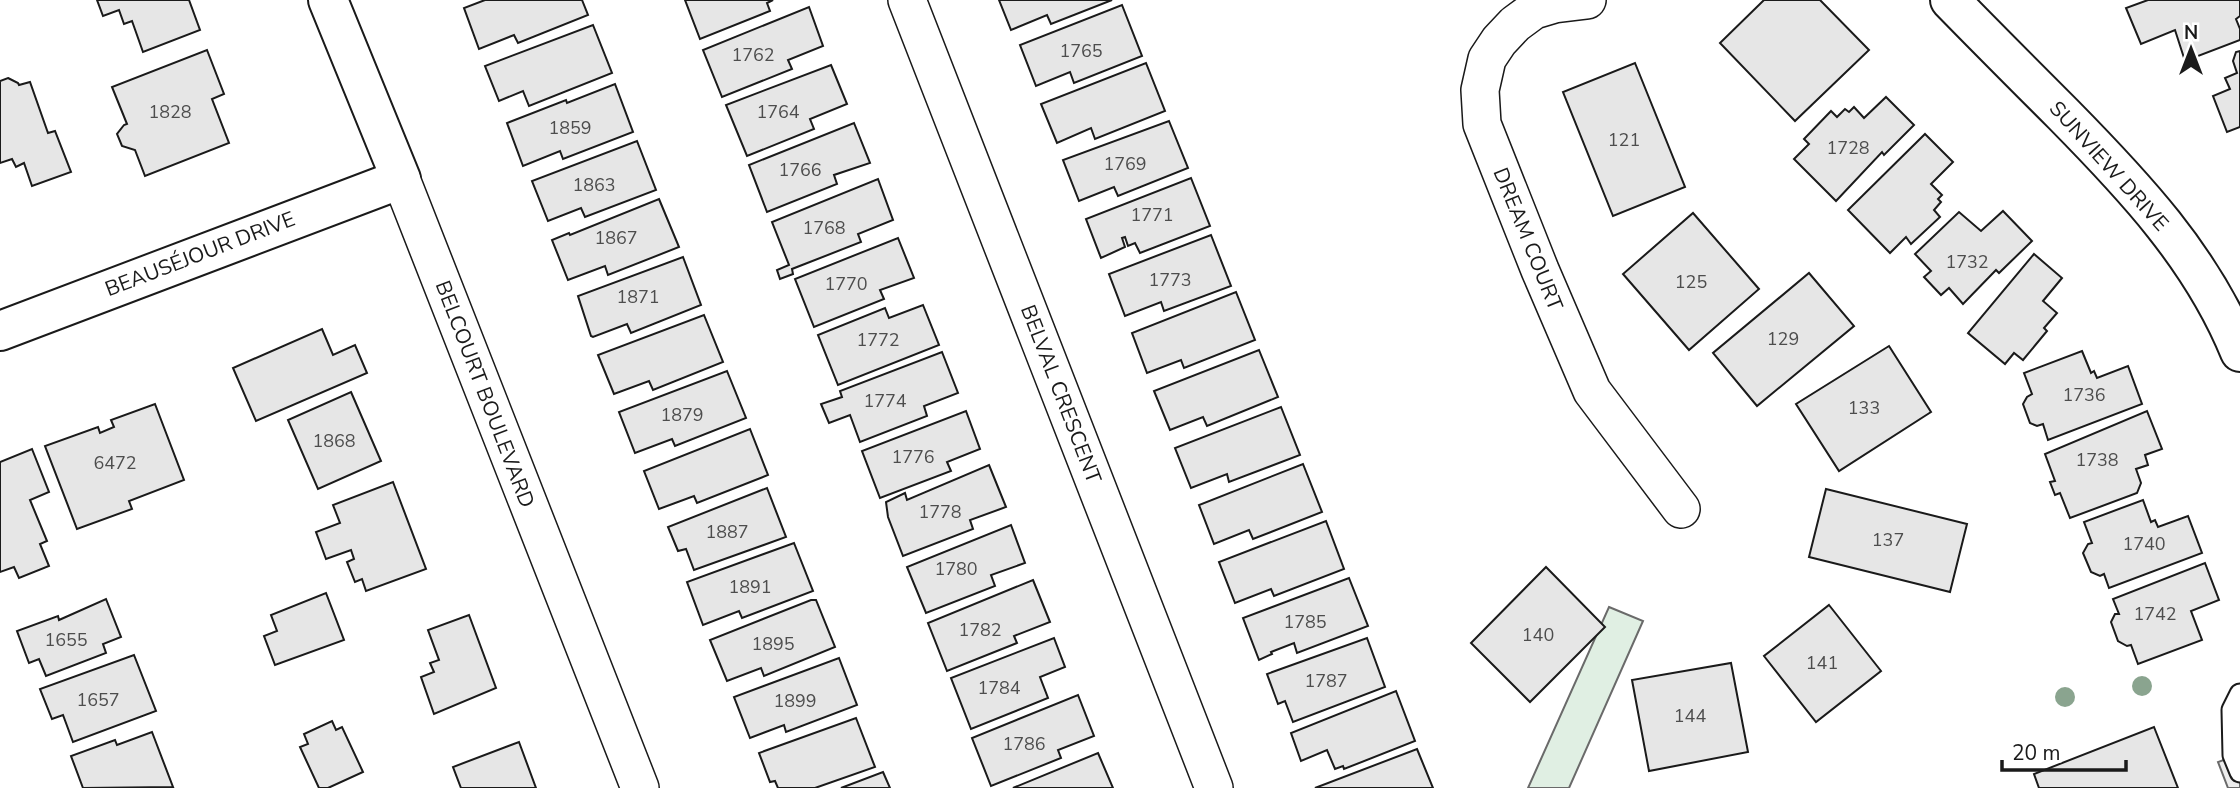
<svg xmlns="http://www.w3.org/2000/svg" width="2240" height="788" font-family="'Nunito Sans',sans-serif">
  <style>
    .green { fill: #e0efe3; stroke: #6a6a6a; stroke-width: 2 }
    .parking { fill: #ededed; stroke: #6a6a6a; stroke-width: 2 }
    .building { fill: #e6e6e6; stroke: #1a1a1a; stroke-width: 2 }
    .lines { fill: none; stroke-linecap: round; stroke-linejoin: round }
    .service-casing { stroke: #1a1a1a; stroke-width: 23 }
    .minor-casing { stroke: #1a1a1a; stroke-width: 40 }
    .tertiary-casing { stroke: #1a1a1a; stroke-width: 42 }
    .service { stroke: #fff; stroke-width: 19 }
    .minor { stroke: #fff; stroke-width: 37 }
    .tertiary { stroke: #fff; stroke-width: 38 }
    .tree { fill: #8aa48f }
    .labels { text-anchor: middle; stroke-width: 5; stroke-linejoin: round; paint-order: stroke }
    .number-label { font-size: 18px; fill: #4d4d4d }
    .street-label { font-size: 21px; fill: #1a1a1a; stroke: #fff }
  </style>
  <rect width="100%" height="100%" fill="#fff"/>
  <path class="green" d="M1609 607 1643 621 1569 788H1528Z"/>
  <path class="parking" d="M2240 754V788H2228L2218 762Z"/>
  <g class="building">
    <path d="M97 0H189L200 30 143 52 132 21 124 24 119 10 103 16Z"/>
    <path d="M485 0H582L588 15 518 43 514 35 479 49 464 8Z"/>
    <path d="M685 0H773L767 3 770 11 700 39Z"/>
    <path d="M999 0H1112L1051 24 1047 15 1011 30Z"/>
    <path d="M1764 0H1820L1869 50 1795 121 1720 43Z"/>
    <path d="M2148 0H2240V16L2236 19 2240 29V40L2185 61 2175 30 2141 44 2126 8Z"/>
    <path d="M1122 5 1142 56 1074 83 1070 72 1036 86 1020 45Z"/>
    <path d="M809 7 823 46 788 60 792 69 722 97 703 50Z"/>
    <path d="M593 25 612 73 529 106 523 91 499 101 485 66Z"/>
    <path d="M207 50 224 94 212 99 229 143 145 176 135 150 122 146 117 134 124 125 127 124 112 87Z"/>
    <path d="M2240 51V127L2227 132 2213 96 2230 89 2225 78 2237 73 2233 61 2236 52Z"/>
    <path d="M1146 63 1165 111 1095 139 1091 128 1057 143 1041 104Z"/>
    <path d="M1635 63 1685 187 1613 216 1563 92Z"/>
    <path d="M831 65 847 104 810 119 814 129 747 156 726 105Z"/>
    <path d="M8 78 18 83 19 85 30 82 48 133 55 131 71 172 32 186 24 163 16 167 12 159 0 163V81Z"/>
    <path d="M615 84 633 132 563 159 560 151 523 166 507 123 566 100 567 103Z"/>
    <path d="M1886 97 1914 125 1884 155 1882 152 1836 201 1794 159 1809 144 1804 139 1831 111 1837 117 1845 109 1849 112 1854 107 1864 118Z"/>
    <path d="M1169 121 1188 168 1118 196 1114 187 1079 201 1063 160Z"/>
    <path d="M854 123 870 163 834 175 837 184 767 212 749 165Z"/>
    <path d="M1925 134 1953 162 1931 184 1942 195 1938 199 1941 202 1934 210 1940 217 1911 244 1906 237 1890 253 1848 210Z"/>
    <path d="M637 141 656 190 585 217 581 208 548 221 532 181Z"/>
    <path d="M1191 178 1210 226 1140 253 1135 243 1128 246 1125 237 1122 238 1125 247 1101 258 1086 219Z"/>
    <path d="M878 179 893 220 858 234 861 242 792 269 793 274 780 279 777 270 789 265 772 222Z"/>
    <path d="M659 199 679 247 608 275 605 266 568 280 552 240 569 233 570 235Z"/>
    <path d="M2003 211 2032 241 1999 273 1996 270 1963 304 1949 288 1941 295 1924 277 1931 271 1915 254 1959 212 1981 231Z"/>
    <path d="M1693 213 1759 289 1689 350 1623 274Z"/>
    <path d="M1211 235 1231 286 1164 311 1161 302 1125 316 1109 274Z"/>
    <path d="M898 238 914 278 880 290 884 299 814 327 795 279Z"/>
    <path d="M2034 254 2062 278 2043 301 2057 313 2044 328 2047 331 2023 360 2014 353 2005 364 1968 333Z"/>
    <path d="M683 257 701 305 631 333 627 324 593 337 591 336 578 296Z"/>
    <path d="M1809 273 1854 326 1757 406 1713 353Z"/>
    <path d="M1236 292 1255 340 1184 368 1181 360 1147 373 1132 333Z"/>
    <path d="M923 305 939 345 838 385 818 335 885 308 889 318Z"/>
    <path d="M704 315 723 362 653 390 649 381 614 394 598 355Z"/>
    <path d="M322 329 333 355 355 345 367 373 256 421 233 368Z"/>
    <path d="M1889 346 1931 412 1839 471 1796 404Z"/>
    <path d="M1259 350 1278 397 1207 426 1203 417 1170 430 1154 391Z"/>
    <path d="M2082 351 2091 373 2094 371 2097 378 2128 366 2142 404 2048 440 2043 424 2037 426 2030 423 2023 404 2027 397 2032 394 2024 373Z"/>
    <path d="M942 352 958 393 924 406 927 416 860 442 850 415 829 423 821 404 842 397 840 391Z"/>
    <path d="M727 371 746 418 675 446 672 439 635 453 619 412Z"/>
    <path d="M351 392 381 461 318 489 288 420Z"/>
    <path d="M155 404 184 480 129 501 132 509 77 529 45 446 98 427 100 433 114 427 111 420Z"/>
    <path d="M1281 407 1300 455 1229 482 1227 474 1191 488 1175 448Z"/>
    <path d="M966 411 980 449 947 462 951 471 880 498 862 451Z"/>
    <path d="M2147 411 2162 449 2145 455 2148 465 2136 469 2141 483 2137 493 2070 518 2060 493 2055 495 2050 482 2055 481 2045 454Z"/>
    <path d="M750 429 768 475 697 503 694 496 659 509 644 471Z"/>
    <path d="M32 449 49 492 30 500 47 541 40 544 49 566 19 578 14 567 0 572V462Z"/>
    <path d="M1303 464 1322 512 1253 539 1249 530 1214 544 1199 505Z"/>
    <path d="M989 465 1006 507 970 520 973 529 903 556 888 517 886 502 905 493 907 500Z"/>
    <path d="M393 482 426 569 366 591 362 579 355 582 347 562 354 559 351 550 326 559 316 532 340 523 333 505Z"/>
    <path d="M767 488 786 537 694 570 686 549 678 551 668 527Z"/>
    <path d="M1826 489 1967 524 1950 592 1809 557Z"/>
    <path d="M2143 500 2151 522 2155 520 2158 527 2188 516 2202 553 2109 588 2104 574 2100 576 2091 572 2083 553 2088 544 2092 543 2084 522Z"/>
    <path d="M1326 521 1344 569 1274 596 1271 589 1235 603 1219 562Z"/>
    <path d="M1011 525 1025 563 991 575 995 586 926 613 907 567Z"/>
    <path d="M794 543 813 591 742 618 739 611 703 625 687 582Z"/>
    <path d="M2205 563 2219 600 2191 611 2202 640 2138 664 2131 645 2127 646 2118 641 2111 622 2115 614H2119L2113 599Z"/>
    <path d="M1546 567 1605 627 1530 702 1471 643Z"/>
    <path d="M1349 578 1368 626 1297 653 1294 643 1271 652 1272 654 1259 660 1243 618Z"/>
    <path d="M1033 580 1050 622 1014 636 1017 643 947 671 928 623Z"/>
    <path d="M326 593 344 640 275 665 264 636 277 631 271 615Z"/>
    <path d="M106 599 121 637 103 644 106 653 46 676 39 659 29 663 17 631 58 616 59 620Z"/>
    <path d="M811 600H816L835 647 764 676 761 668 727 681 710 640Z"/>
    <path d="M1829 605 1881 671 1816 722 1764 656Z"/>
    <path d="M469 615 496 688 434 714 421 677 434 672 430 663 439 660 428 630Z"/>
    <path d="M1054 638 1065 667 1040 677 1048 698 971 729 951 678Z"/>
    <path d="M1367 638 1385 687 1293 722 1285 701 1278 704 1267 674Z"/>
    <path d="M134 655 156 711 73 742 63 715 52 719 40 689Z"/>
    <path d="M839 658 857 705 786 732 784 725 750 738 734 697Z"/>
    <path d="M1731 663 1748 752 1649 771 1632 680Z"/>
    <path d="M1396 691 1415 741 1344 769 1343 766 1335 769 1327 750 1301 761 1291 733Z"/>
    <path d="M1078 695 1094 736 1058 750 1061 758 991 786 972 738Z"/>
    <path d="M856 718 875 767 815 788H778L775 781 770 782 759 753Z"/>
    <path d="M332 721 336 730 342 727 363 772 328 788H319L300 747 308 744 304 734Z"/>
    <path d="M2154 727 2178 788H2039L2034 774Z"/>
    <path d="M152 732 173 787 83 788 71 756 115 740 117 745Z"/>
    <path d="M519 742 536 788H461L453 767Z"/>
    <path d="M1417 749 1433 788H1315Z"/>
    <path d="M1098 753 1113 788H1013Z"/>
    <path d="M883 772 890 788H841Z"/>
  </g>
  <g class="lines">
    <defs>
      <path id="service" d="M2240 694 2232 710 2233 755 2240 772"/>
      <g id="minor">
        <path d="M907 0 1214 788"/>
        <path d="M1587 0 1554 4 1534 10 1515 24 1499 41 1487 59 1480 90 1482 124 1540 270 1592 391 1681 509"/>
        <path d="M401 179 640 788"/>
      </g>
      <g id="tertiary">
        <path d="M1950 0C1987 38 2025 76 2063 114 2133 185 2202 258 2240 352"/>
        <path d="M0 331 401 179 328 0"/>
      </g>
    </defs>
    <use href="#service" class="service-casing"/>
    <use href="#minor" class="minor-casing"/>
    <use href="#tertiary" class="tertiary-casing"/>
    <use href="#service" class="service"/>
    <use href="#minor" class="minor"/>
    <use href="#tertiary" class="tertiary"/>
  </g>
  <g class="tree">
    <circle cx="2142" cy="686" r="10"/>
    <circle cx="2065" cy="697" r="10"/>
  </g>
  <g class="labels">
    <g class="number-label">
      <text x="1081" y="57">1765</text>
      <text x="753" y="61">1762</text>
      <text x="170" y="118">1828</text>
      <text x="778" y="118">1764</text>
      <text x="570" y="134">1859</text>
      <text x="1624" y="146">121</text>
      <text x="1848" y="154">1728</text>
      <text x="1125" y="170">1769</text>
      <text x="800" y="176">1766</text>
      <text x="594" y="191">1863</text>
      <text x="1152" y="221">1771</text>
      <text x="824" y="234">1768</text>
      <text x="616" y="244">1867</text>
      <text x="1967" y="268">1732</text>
      <text x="1170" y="286">1773</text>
      <text x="1691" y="288">125</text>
      <text x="846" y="290">1770</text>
      <text x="638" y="303">1871</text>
      <text x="1783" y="345">129</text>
      <text x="878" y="346">1772</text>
      <text x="2084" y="401">1736</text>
      <text x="885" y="407">1774</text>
      <text x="1864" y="414">133</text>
      <text x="682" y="421">1879</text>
      <text x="334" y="447">1868</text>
      <text x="913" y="463">1776</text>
      <text x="2097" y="466">1738</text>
      <text x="115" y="469">6472</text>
      <text x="940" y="518">1778</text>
      <text x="727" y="538">1887</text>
      <text x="1888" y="546">137</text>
      <text x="2144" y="550">1740</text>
      <text x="956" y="575">1780</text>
      <text x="750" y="593">1891</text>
      <text x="2155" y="620">1742</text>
      <text x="1305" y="628">1785</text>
      <text x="980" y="636">1782</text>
      <text x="1538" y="641">140</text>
      <text x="66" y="646">1655</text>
      <text x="773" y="650">1895</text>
      <text x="1822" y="669">141</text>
      <text x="1326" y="687">1787</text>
      <text x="999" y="694">1784</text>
      <text x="98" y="706">1657</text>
      <text x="795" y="707">1899</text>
      <text x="1690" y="722">144</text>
      <text x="1024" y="750">1786</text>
    </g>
    <g class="street-label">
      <text transform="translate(2109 166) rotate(48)" y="7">SUNVIEW DRIVE</text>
      <text transform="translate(1528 239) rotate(68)" y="7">DREAM COURT</text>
      <text transform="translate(200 254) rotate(-21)" y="7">BEAUSÉJOUR DRIVE</text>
      <text transform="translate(485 394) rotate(69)" y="7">BELCOURT BOULEVARD</text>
      <text transform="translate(1061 394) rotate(69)" y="7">BELVAL CRESCENT</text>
    </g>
  </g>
  <g transform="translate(2191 49)" stroke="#ffffff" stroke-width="5" paint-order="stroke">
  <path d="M0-5L12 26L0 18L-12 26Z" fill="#1a1a1a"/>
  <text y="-10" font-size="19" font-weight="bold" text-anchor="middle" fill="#1a1a1a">N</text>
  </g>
  <path d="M2002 760v10h124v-10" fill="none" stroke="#1a1a1a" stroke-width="3.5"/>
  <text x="2012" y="760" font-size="21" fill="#1a1a1a" stroke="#ffffff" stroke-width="5" paint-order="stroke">20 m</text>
</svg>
